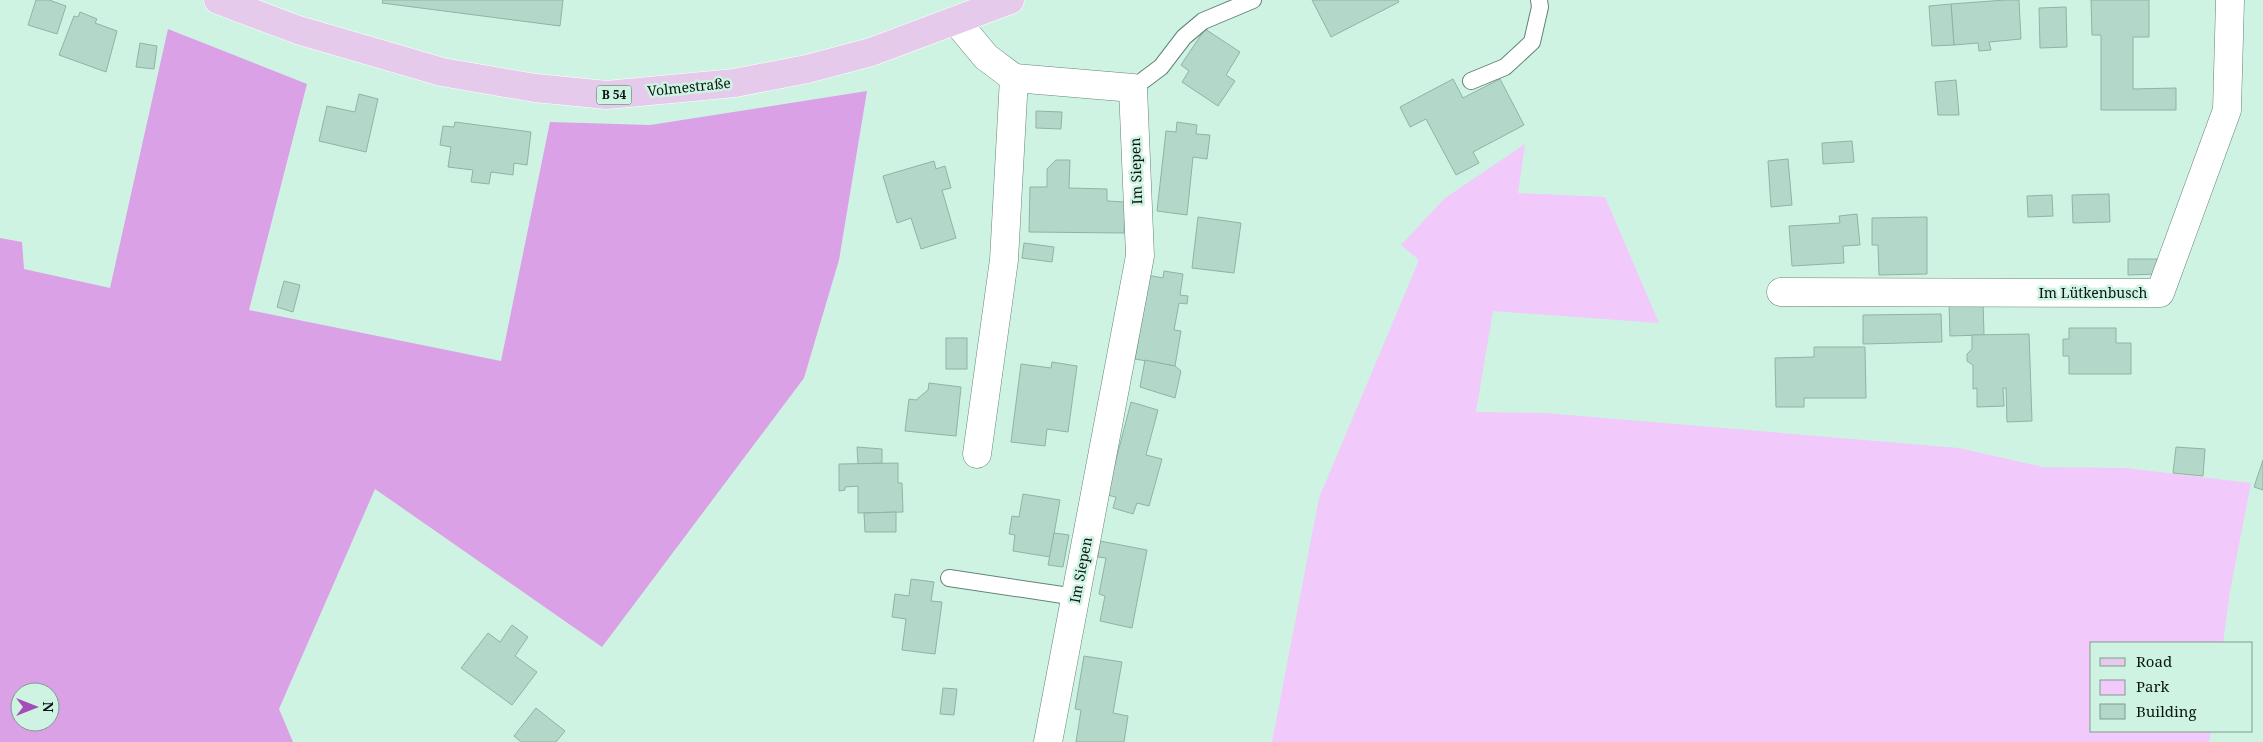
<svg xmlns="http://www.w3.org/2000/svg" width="2263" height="742" font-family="'Noto Serif',serif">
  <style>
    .green { fill: #f2c9fb }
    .forest { fill: #daa1e7; fill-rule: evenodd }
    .building { fill: #b3d7c8; stroke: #90b3a4 }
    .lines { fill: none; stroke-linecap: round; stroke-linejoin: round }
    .service-casing { stroke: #638477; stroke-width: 18 }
    .minor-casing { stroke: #638477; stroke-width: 29 }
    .primary-casing { stroke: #fff; stroke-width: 29 }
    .service { stroke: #fff; stroke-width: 16 }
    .minor { stroke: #fff; stroke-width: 28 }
    .primary { stroke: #e5caeb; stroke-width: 28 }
    .labels { text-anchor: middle; stroke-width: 5; stroke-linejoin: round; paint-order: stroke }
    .shield { fill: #cff3e3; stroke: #455a51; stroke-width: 1 }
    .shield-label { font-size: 12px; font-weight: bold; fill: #0a1812 }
    .street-label { font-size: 14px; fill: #0a1812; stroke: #cff3e3 }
  </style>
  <rect width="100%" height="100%" fill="#cff3e3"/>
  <path class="green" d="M1525 144 1518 193 1605 197 1659 323 1493 311 1476 412 1545 413 1959 448 2043 467 2126 468 2251 483 2230 591 2223 643H2092V731H2211L2209 742H1272L1319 498 1419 260 1401 245 1445 198Z"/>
  <path class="forest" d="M168 29 307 84 249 310 501 361 550 122 650 125 867 91 839 260 804 378 602 647 375 489 279 709 293 742H0V238L22 242 24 269 110 288ZM20 692H50V722H20Z"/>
  <g class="building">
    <path d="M36 0H49L66 6 57 34 28 25Z"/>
    <path d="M383 0H563L560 26 382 3Z"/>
    <path d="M1312 0H1398L1399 2 1331 37Z"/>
    <path d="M2005 0H2019L2021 39 1989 42 1991 50 1979 51 1978 43 1954 45 1951 4Z"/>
    <path d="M2091 0H2149V37H2133V89L2176 88V110H2101V35H2092Z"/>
    <path d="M1951 4 1954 45 1932 46 1929 6Z"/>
    <path d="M2066 7 2067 47 2040 48 2039 8Z"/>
    <path d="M80 12 97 19 95 23 117 31 106 72 59 55 74 16 78 17Z"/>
    <path d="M1205 29 1240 52 1226 75 1235 81 1218 106 1182 82 1189 71 1181 65Z"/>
    <path d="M140 43 157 46 154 69 136 67Z"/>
    <path d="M1453 79 1463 98 1500 79 1524 125 1473 152 1479 163 1456 175 1426 119 1410 127 1400 107Z"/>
    <path d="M1956 80 1959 115H1938L1935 82Z"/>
    <path d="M359 94 378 99 366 152 319 141 327 106 355 112Z"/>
    <path d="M1036 111 1062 112 1061 129 1036 128Z"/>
    <path d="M455 122 531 132 527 165 514 163 513 175 491 172 489 184 471 182 473 170 448 167 451 147 440 145 443 126 454 127Z"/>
    <path d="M1177 122 1197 125 1196 134 1210 135 1207 159 1193 157 1187 215 1157 211 1166 131 1176 132Z"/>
    <path d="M1852 141 1854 162 1823 164 1822 143Z"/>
    <path d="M1788 159 1792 205 1771 207 1768 161Z"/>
    <path d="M1056 160H1070L1069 188 1107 189V201L1125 202 1124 233 1029 232 1030 187H1047V169Z"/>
    <path d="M934 161 936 169 945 166 951 188 942 190 956 238 921 249 911 218 897 223 883 176Z"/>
    <path d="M2109 194 2110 222 2073 223 2072 195Z"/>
    <path d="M2052 195 2053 216 2028 217 2027 196Z"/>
    <path d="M1857 214 1860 245 1843 246 1844 263 1792 266 1789 226 1840 223 1839 216Z"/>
    <path d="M1198 217 1241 223 1234 273 1192 268Z"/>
    <path d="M1927 217V274L1879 275 1878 245H1872V218Z"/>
    <path d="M1024 243 1054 247 1052 262 1022 258Z"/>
    <path d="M2128 259H2157V274L2128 275Z"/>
    <path d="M1164 271 1183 274 1180 295 1188 296 1187 304 1179 303 1174 330 1181 331 1175 366 1135 359 1139 337H1136L1147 275 1163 278Z"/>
    <path d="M284 281 300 285 293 312 277 307Z"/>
    <path d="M1949 302H1983L1984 335 1950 336Z"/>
    <path d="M1941 314 1942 342 1863 344V315Z"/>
    <path d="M2069 328H2116V343H2131V374H2069V356H2063V339H2069Z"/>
    <path d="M2029 334 2032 421 2007 422 2006 388H2003L2004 406 1977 407V388L1973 389V365L1967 361V354L1972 349V335Z"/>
    <rect x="946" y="338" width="21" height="31"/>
    <path d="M1814 347H1865L1866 398H1804V407H1776L1775 358 1814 357Z"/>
    <path d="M1145 360 1175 366 1181 371 1175 398 1140 387Z"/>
    <path d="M1052 362 1077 366 1068 432 1047 429 1045 446 1011 442 1021 364 1051 368Z"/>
    <path d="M929 383 961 387 956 436 905 431 909 399 916 400 928 390Z"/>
    <path d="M1131 402 1158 410 1146 455 1162 459 1149 506 1137 503 1133 514 1113 508 1116 497 1107 495Z"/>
    <path d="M857 447 882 449V463L858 464Z"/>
    <path d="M2176 447 2205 449 2203 476 2173 473Z"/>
    <path d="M2263 460V490L2254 487Z"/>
    <path d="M898 463V483H902L903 512 858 513V486L845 487V490L839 491V464Z"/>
    <path d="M1023 494 1060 500 1050 557 1013 551 1015 535 1009 534 1012 516 1019 517Z"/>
    <path d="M896 512V532H865L864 513Z"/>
    <path d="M1054 533 1069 535 1063 567 1048 565Z"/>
    <path d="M1100 541 1147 550 1132 628 1100 621 1105 596 1099 594 1106 558 1098 557Z"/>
    <path d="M911 579 934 582 931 601 942 602 935 654 902 650 906 619 892 617 895 594 909 596Z"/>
    <path d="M512 625 528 637 515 656 537 672 512 705 461 668 488 633 500 642Z"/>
    <path d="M1084 656 1122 662 1113 713 1128 716 1124 742H1076L1081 710 1075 709Z"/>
    <path d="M943 688 957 689 954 715 940 714Z"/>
    <path d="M536 708 565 731 556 742H521L514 736Z"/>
  </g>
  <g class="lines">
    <defs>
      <g id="service">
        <path d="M1471 81 1505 67 1532 42 1540 7 1539 0"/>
        <path d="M1133 88 1161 67 1184 37 1203 21 1253 0"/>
        <path d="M949 578 1076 597"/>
      </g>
      <g id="minor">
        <path d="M956 21 986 57 1014 78"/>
        <path d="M1781 292 2160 293 2227 110 2230 0"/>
        <path d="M977 454 1004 260 1014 78 1133 88 1140 256 1048 742"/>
      </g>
      <path id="primary" d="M218 0 298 30 442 72 535 88 607 95 735 83 807 69 871 52 1010 0"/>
    </defs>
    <use href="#service" class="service-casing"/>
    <use href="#minor" class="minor-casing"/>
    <use href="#primary" class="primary-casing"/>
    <use href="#service" class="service"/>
    <use href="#minor" class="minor"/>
    <use href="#primary" class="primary"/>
  </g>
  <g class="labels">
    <rect class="shield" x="596.5" y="85.5" width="35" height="19" rx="4"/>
    <g class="shield-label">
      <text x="614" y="99">B 54</text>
    </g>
    <g class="street-label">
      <text transform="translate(689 87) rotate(-6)" y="5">Volmestraße</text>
      <text transform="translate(1136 171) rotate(-92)" y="5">Im Siepen</text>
      <text x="2093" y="298">Im Lütkenbusch</text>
      <text transform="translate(1081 570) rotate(-79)" y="5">Im Siepen</text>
    </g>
  </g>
  <rect x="2090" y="642" width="162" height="90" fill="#cff3e3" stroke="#809b8f"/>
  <rect x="2100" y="658" width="25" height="8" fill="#e5caeb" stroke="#809b8f"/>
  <text x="2136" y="667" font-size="15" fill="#0a1812">Road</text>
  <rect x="2100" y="680" width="25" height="15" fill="#f2c9fb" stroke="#809b8f"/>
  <text x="2136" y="692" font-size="15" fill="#0a1812">Park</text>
  <rect x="2100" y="704" width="25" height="15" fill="#b3d7c8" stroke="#809b8f"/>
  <text x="2136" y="717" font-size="15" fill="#0a1812">Building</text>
  <g transform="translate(35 707) rotate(90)"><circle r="24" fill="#cff3e3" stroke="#809b8f"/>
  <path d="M0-4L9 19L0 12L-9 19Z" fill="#a54cb8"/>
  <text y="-8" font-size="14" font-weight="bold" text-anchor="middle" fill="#0a1812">N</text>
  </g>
</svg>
